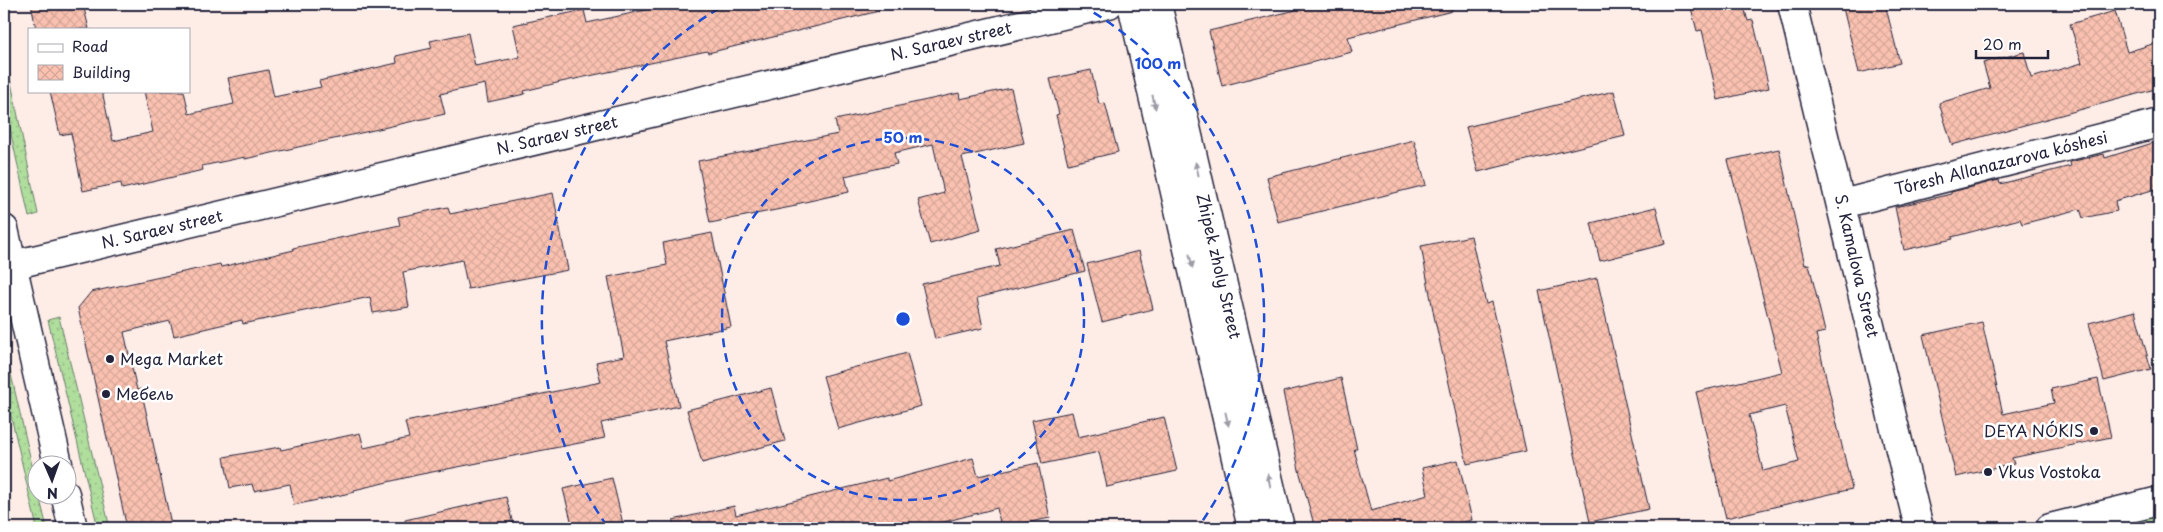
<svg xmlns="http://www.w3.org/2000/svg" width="2163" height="532" font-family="'Playpen Sans',sans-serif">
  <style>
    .grass { fill: url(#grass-dots); stroke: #69806c }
    .building { fill: url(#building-cross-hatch); stroke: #22223b; fill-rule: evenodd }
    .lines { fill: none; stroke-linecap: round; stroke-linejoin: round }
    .street-casing { stroke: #22223b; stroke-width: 31 }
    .secondary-casing { stroke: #22223b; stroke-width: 31 }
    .street { stroke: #fff; stroke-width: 28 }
    .secondary { stroke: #fff; stroke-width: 28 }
    .oneway { fill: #9c9ca7 }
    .ring { fill: none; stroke: #1d4ed8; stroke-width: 2.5; stroke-dasharray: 9 6 }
    .poi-dot { fill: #22223b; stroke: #fff; stroke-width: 2 }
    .labels { text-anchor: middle; stroke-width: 5; stroke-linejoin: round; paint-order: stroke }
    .street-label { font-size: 16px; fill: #22223b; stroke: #fff }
    .poi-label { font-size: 16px; fill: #22223b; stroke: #fff; text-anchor: start }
    .centre { fill: #1d4ed8; stroke: #fff; stroke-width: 2.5 }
    .ring-label { font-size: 15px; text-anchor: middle; font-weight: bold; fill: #1d4ed8; stroke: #fff; stroke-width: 5; stroke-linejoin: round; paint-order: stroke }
  </style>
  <defs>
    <pattern id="grass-dots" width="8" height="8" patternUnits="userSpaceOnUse" patternTransform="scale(1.25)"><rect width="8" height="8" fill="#b0de9d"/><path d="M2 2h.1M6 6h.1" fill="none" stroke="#97be88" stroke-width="1.8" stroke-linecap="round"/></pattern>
    <pattern id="building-cross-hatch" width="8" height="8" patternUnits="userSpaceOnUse" patternTransform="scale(1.25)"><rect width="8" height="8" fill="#fac1b0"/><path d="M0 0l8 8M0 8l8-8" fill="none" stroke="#d6a698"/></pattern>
  </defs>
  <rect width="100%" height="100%" fill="#feece7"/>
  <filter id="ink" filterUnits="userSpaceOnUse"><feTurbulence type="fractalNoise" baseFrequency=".02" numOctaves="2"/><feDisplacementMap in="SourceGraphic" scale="10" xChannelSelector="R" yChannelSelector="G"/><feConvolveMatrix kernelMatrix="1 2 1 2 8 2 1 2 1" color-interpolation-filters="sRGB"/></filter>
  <g filter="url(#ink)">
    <g class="grass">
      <path d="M4 48 38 214 29 217 4 102Z"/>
      <path d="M59 317 110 528H98L48 320Z"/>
      <path d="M4 344 37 487 38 494 39 495 47 528H37L4 386Z"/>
      <path d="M2159 516V528H2110Z"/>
    </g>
    <g class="building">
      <path d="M31 4H83L89 29H36Z"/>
      <path d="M673 4H879V11L708 53 707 51 561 82 524 91 525 94 488 102 485 84 440 94 445 114 245 159V157L202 166 203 170 122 189 121 183 83 191 71 133 60 135 50 91H102L113 141 153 132 144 91H184L189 114 234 104 228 78 268 70 274 97 321 87 319 81 397 63 396 56 432 48 430 41 468 33 475 66 520 57 513 25 584 10 587 23Z"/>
      <path d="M1312 4H1451L1452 11 1348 37 1352 52 1222 86 1209 31 1296 10 1295 8Z"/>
      <path d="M1690 4H1743L1748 21 1753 20 1769 88 1718 100 1702 30 1697 31Z"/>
      <path d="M1862 4H1885L1900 63 1859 73 1843 8Z"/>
      <path d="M2115 11 2127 52 2159 42V88L1952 145 1939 103 1990 88 1983 63 2024 52 2031 78 2082 63 2070 24Z"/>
      <path d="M1091 70 1099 104 1105 103 1118 152 1068 164 1056 115 1059 114 1050 79Z"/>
      <path d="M1011 88 1024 143 962 157 981 230 930 244 918 200 944 193 933 144 894 153 897 164 845 176 849 192 796 204V206L710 223 698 161 838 134 835 120 959 93 960 99Z"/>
      <path d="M1614 91 1625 136 1478 172 1466 127Z"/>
      <path d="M1414 140 1426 185 1278 222 1267 177Z"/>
      <path d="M2159 141V188L2115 201 2117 211 2083 218 2080 209 2022 224 2020 219 1952 237 1953 239 1904 250 1895 207 1951 194V192L1999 180 2000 184 2071 166 2070 162 2104 154 2105 158Z"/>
      <path d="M1779 149 1805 265 1809 264 1825 332 1816 334 1852 489 1726 518 1696 392 1782 372 1728 160ZM1785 406 1799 462 1763 471 1749 415Z"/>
      <path d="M553 193 568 270 468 289 462 260 403 272 409 307 373 313 370 297 243 324 242 320 174 336 170 321 124 332 137 390 141 389 172 528H127L78 308 91 292 220 264 221 267 294 250 293 248 400 225 398 217 448 207 450 214Z"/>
      <path d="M1656 207 1665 244 1600 261 1591 223Z"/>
      <path d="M1074 230 1085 271 977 298 983 328 935 339 922 284 1000 266 996 249Z"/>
      <path d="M712 233 731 327 664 341 679 406 601 423 605 438 417 475 354 490 355 492 294 505 290 484 254 491 252 484 230 488 224 457 280 447 281 450 360 433 364 448 409 438 405 422 601 382 596 362 624 356 608 277 667 265 663 243Z"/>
      <path d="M1471 236 1486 304 1492 302 1526 451 1467 464 1434 316 1421 246Z"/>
      <path d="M1139 251 1153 309 1102 322 1087 264Z"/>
      <path d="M1597 278 1649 509 1590 522 1539 291Z"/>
      <path d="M2135 311 2151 369 2104 381 2089 323Z"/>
      <path d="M1982 322 2003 414 2054 403 2051 389 2098 379 2111 437 2012 458 2014 464 1956 477 1923 335Z"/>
      <path d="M907 353 921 406 838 429 823 376Z"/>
      <path d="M1341 378 1357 449H1354L1371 511 1428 495 1422 468 1458 460 1472 520 1439 528H1315L1299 470 1283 392Z"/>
      <path d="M771 388 785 441 702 463 687 410Z"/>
      <path d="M1072 412 1078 437 1164 417 1177 471 1107 487 1099 452 1042 464 1032 420Z"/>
      <path d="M973 458 978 476 1038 463 1050 518 1001 528 997 508 921 528H674L673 520 734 506 736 515 887 478V481Z"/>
      <path d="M612 478 624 528H573L563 489Z"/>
      <path d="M506 497 514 528H406L405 520Z"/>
    </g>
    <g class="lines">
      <defs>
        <g id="street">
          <path d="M1132 4 1252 528"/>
          <path d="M1157 4 1280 528"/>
          <path d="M1792 4 1919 528"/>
          <path d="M1842 204 2159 123"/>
          <path d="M4 267 1109 4"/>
        </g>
        <g id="secondary">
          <path d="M4 229 58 464"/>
          <path d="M65 494 73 528"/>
          <path d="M2050 528 2159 501"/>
        </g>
      </defs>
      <use href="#street" class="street-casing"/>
      <use href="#secondary" class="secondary-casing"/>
      <use href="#street" class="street"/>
      <use href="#secondary" class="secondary"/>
    </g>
    <defs><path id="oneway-solid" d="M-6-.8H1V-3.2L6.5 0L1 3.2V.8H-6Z" transform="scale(1.25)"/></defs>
    <g class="oneway">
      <use href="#oneway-solid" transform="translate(1154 102) rotate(77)"/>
      <use href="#oneway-solid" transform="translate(1197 169) rotate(-103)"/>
      <use href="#oneway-solid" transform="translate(1191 261) rotate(77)"/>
      <use href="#oneway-solid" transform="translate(1227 419) rotate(77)"/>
      <use href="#oneway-solid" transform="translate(1269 481) rotate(-103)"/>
    </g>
  </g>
  <g class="ring">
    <circle cx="903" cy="319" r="181"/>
    <path d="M607 526A361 361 0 0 1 725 5M1081 5A361 361 0 0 1 1199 526"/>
  </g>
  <g class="poi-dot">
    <circle cx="110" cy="359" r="5"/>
    <circle cx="106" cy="394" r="5"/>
    <circle cx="2094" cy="431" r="5"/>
    <circle cx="1988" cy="472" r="5"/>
  </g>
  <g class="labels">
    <g class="street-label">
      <text transform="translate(951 41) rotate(-13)" y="6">N. Saraev street</text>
      <text transform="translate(557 135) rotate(-13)" y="6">N. Saraev street</text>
      <text transform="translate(2001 163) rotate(-14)" y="6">Tóresh Allanazarova kóshesi</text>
      <text transform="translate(162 229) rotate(-13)" y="6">N. Saraev street</text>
      <text transform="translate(1219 266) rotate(77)" y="6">Zhipek zholy Street</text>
      <text transform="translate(1857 266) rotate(77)" y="6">S. Kamalova Street</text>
    </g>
    <g class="poi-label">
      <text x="120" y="365">Mega Market</text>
      <text x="116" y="400">Мебель</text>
      <text x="2084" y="437" text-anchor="end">DEYA NÓKIS</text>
      <text x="1998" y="478">Vkus Vostoka</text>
    </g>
  </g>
  <circle cx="903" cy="319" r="8" class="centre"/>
  <g class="ring-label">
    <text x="1158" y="69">100 m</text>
    <text x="903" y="143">50 m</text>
  </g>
  <rect width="2163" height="532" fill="none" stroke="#fff" stroke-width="20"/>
  <rect x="10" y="10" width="2143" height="512" fill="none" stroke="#22223b" stroke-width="2" filter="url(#ink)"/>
  <rect x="28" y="28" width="162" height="65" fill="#ffffff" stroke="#a7a7b1"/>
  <rect x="38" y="44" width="25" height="8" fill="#ffffff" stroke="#a7a7b1"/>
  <text x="72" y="52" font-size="15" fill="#22223b">Road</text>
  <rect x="38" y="65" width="25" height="15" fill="url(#building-cross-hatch)" stroke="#a7a7b1"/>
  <text x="72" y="78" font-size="15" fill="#22223b">Building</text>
  <g transform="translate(52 480) rotate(178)"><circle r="24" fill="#ffffff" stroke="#a7a7b1"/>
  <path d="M0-4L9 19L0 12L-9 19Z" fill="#22223b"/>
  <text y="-8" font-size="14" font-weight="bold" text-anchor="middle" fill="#22223b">N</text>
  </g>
  <path d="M1976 50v8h72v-8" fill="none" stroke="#22223b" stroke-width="2.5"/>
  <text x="1983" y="50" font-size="15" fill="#22223b" stroke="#ffffff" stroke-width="4" paint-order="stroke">20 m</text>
</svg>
